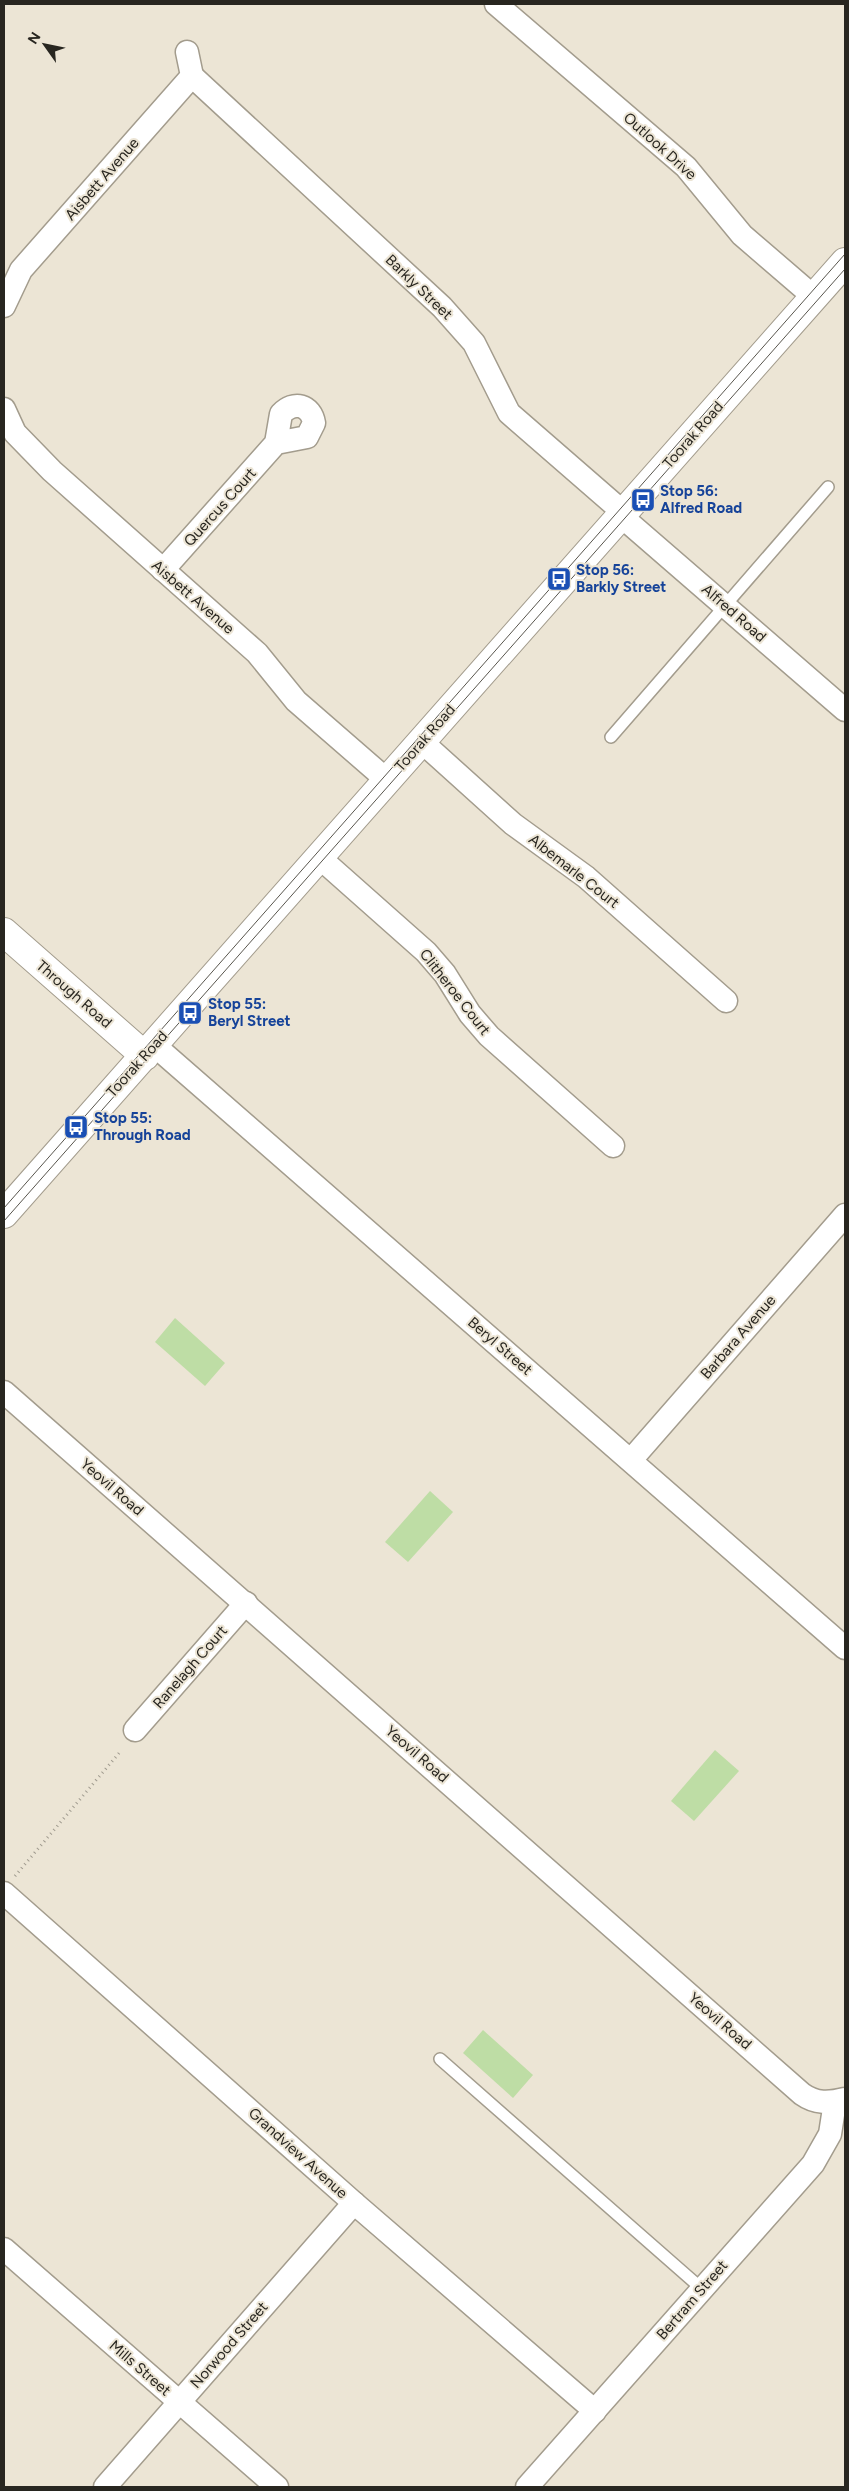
<svg xmlns="http://www.w3.org/2000/svg" width="849" height="2491" font-family="Figtree,sans-serif">
  <style>
    .green { fill: #bedda5 }
    .lines { fill: none; stroke-linecap: round; stroke-linejoin: round }
    .service-casing { stroke: #a39c8d; stroke-width: 14 }
    .minor-casing { stroke: #a39c8d; stroke-width: 25 }
    .tertiary-casing { stroke: #a39c8d; stroke-width: 30 }
    .trunk-casing { stroke: #a39c8d; stroke-width: 30 }
    .path { stroke: #a09b8f; stroke-width: 3; stroke-dasharray: 1 4; stroke-linecap: butt }
    .service { stroke: #fff; stroke-width: 11 }
    .minor { stroke: #fff; stroke-width: 22 }
    .tertiary { stroke: #fff; stroke-width: 28 }
    .trunk { stroke: #fff; stroke-width: 28 }
    .tram { stroke: #59564e; stroke-width: 1 }
    .labels { text-anchor: middle; stroke-width: 4; stroke-linejoin: round; paint-order: stroke }
    .street-label { font-size: 15px; fill: #282620; stroke: #ece5d5 }
    .transit-label { font-size: 15px; font-weight: bold; fill: #164399; stroke: #ece5d5; text-anchor: start }
  </style>
  <rect width="100%" height="100%" fill="#ece5d5"/>
  <g class="green">
    <path d="M175 1318 225 1363 205 1386 155 1342Z"/>
    <path d="M430 1491 453 1512 408 1562 385 1542Z"/>
    <path d="M715 1750 739 1771 694 1821 671 1801Z"/>
    <path d="M483 2030 533 2075 513 2098 463 2053Z"/>
  </g>
  <g class="lines">
    <defs>
      <g id="service">
        <path d="M611 737 828 487"/>
        <path d="M440 2059 702 2289"/>
      </g>
      <g id="minor">
        <path d="M496 4 686 167 742 235 814 297"/>
        <path d="M192 76 442 307 474 343 509 413 624 513"/>
        <path d="M4 306 21 270 192 76 187 52"/>
        <path d="M4 409 15 433 52 471 257 653 296 701 388 781"/>
        <path d="M621 516 845 710"/>
        <path d="M163 570 276 443 281 414C294 400 311 405 314 423L307 437 276 443"/>
        <path d="M422 742 513 824 586 877 726 1001"/>
        <path d="M320 858 426 952 445 974 470 1014 489 1036 613 1146"/>
        <path d="M154 1045 845 1648"/>
        <path d="M4 1392 802 2094C816 2104 829 2103 845 2099"/>
        <path d="M631 1460 845 1215"/>
        <path d="M135 1730 246 1603"/>
        <path d="M4 1893 354 2203 595 2411"/>
        <path d="M4 2249 277 2487"/>
        <path d="M105 2487 354 2203"/>
        <path d="M527 2487 813 2164 830 2134 835 2102"/>
      </g>
      <path id="tertiary" d="M4 932 145 1056"/>
      <path id="trunk" d="M4 1214 845 262"/>
    </defs>
    <use href="#service" class="service-casing"/>
    <use href="#minor" class="minor-casing"/>
    <use href="#tertiary" class="tertiary-casing"/>
    <use href="#trunk" class="trunk-casing"/>
    <path class="path" d="M15 1876 120 1752"/>
    <use href="#service" class="service"/>
    <use href="#minor" class="minor"/>
    <use href="#tertiary" class="tertiary"/>
    <use href="#trunk" class="trunk"/>
    <g class="tram">
      <path d="M4 1208 845 254"/>
      <path d="M4 1221 845 269"/>
    </g>
  </g>
  <defs>
    <symbol id="bus-square" viewBox="-11 -11 22 22"><rect x="-9" y="-9" width="18" height="18" rx="4" fill="#1a4fb4" stroke="#ece5d5"/><path d="M-5-6H5V4H4V6H2V4H-2V6H-4V4H-5ZM-3.5-4V0h7V-4ZM-3.5 1.2v1.5H-2V1.2ZM2 1.2v1.5H3.5V1.2Z" fill="#fff"/></symbol>
  </defs>
  <g fill-rule="evenodd">
    <use href="#bus-square" x="629" y="486" width="28" height="28"/>
    <use href="#bus-square" x="545" y="565" width="28" height="28"/>
    <use href="#bus-square" x="176" y="999" width="28" height="28"/>
    <use href="#bus-square" x="62" y="1113" width="28" height="28"/>
  </g>
  <g class="labels">
    <g class="street-label">
      <text transform="translate(660 146) rotate(42)" y="5">Outlook Drive</text>
      <text transform="translate(102 179) rotate(-49)" y="5">Aisbett Avenue</text>
      <text transform="translate(419 287) rotate(44)" y="5">Barkly Street</text>
      <text transform="translate(693 435) rotate(-49)" y="5">Toorak Road</text>
      <text transform="translate(220 507) rotate(-48)" y="5">Quercus Court</text>
      <text transform="translate(193 597) rotate(41)" y="5">Aisbett Avenue</text>
      <text transform="translate(734 613) rotate(41)" y="5">Alfred Road</text>
      <text transform="translate(425 738) rotate(-49)" y="5">Toorak Road</text>
      <text transform="translate(574 871) rotate(38)" y="5">Albemarle Court</text>
      <text transform="translate(455 992) rotate(52)" y="5">Clitheroe Court</text>
      <text transform="translate(74 994) rotate(41)" y="5">Through Road</text>
      <text transform="translate(137 1064) rotate(-48)" y="5">Toorak Road</text>
      <text transform="translate(738 1337) rotate(-49)" y="5">Barbara Avenue</text>
      <text transform="translate(500 1346) rotate(41)" y="5">Beryl Street</text>
      <text transform="translate(112 1487) rotate(41)" y="5">Yeovil Road</text>
      <text transform="translate(190 1667) rotate(-49)" y="5">Ranelagh Court</text>
      <text transform="translate(417 1754) rotate(41)" y="5">Yeovil Road</text>
      <text transform="translate(720 2021) rotate(41)" y="5">Yeovil Road</text>
      <text transform="translate(298 2153) rotate(42)" y="5">Grandview Avenue</text>
      <text transform="translate(692 2300) rotate(-49)" y="5">Bertram Street</text>
      <text transform="translate(229 2345) rotate(-49)" y="5">Norwood Street</text>
      <text transform="translate(140 2368) rotate(41)" y="5">Mills Street</text>
    </g>
    <g class="transit-label">
      <text x="660" y="496">Stop 56:<tspan x="660" dy="17">Alfred Road</tspan></text>
      <text x="576" y="575">Stop 56:<tspan x="576" dy="17">Barkly Street</tspan></text>
      <text x="208" y="1009">Stop 55:<tspan x="208" dy="17">Beryl Street</tspan></text>
      <text x="94" y="1123">Stop 55:<tspan x="94" dy="17">Through Road</tspan></text>
    </g>
  </g>
  <rect width="849" height="2491" fill="none" stroke="#282620" stroke-width="10"/>
  <g transform="translate(45 45) rotate(303)" stroke="#ece5d5" stroke-width="4" paint-order="stroke">
  <path d="M0-4L9 19L0 12L-9 19Z" fill="#282620"/>
  <text y="-8" font-size="14" font-weight="bold" text-anchor="middle" fill="#282620">N</text>
  </g>
</svg>
